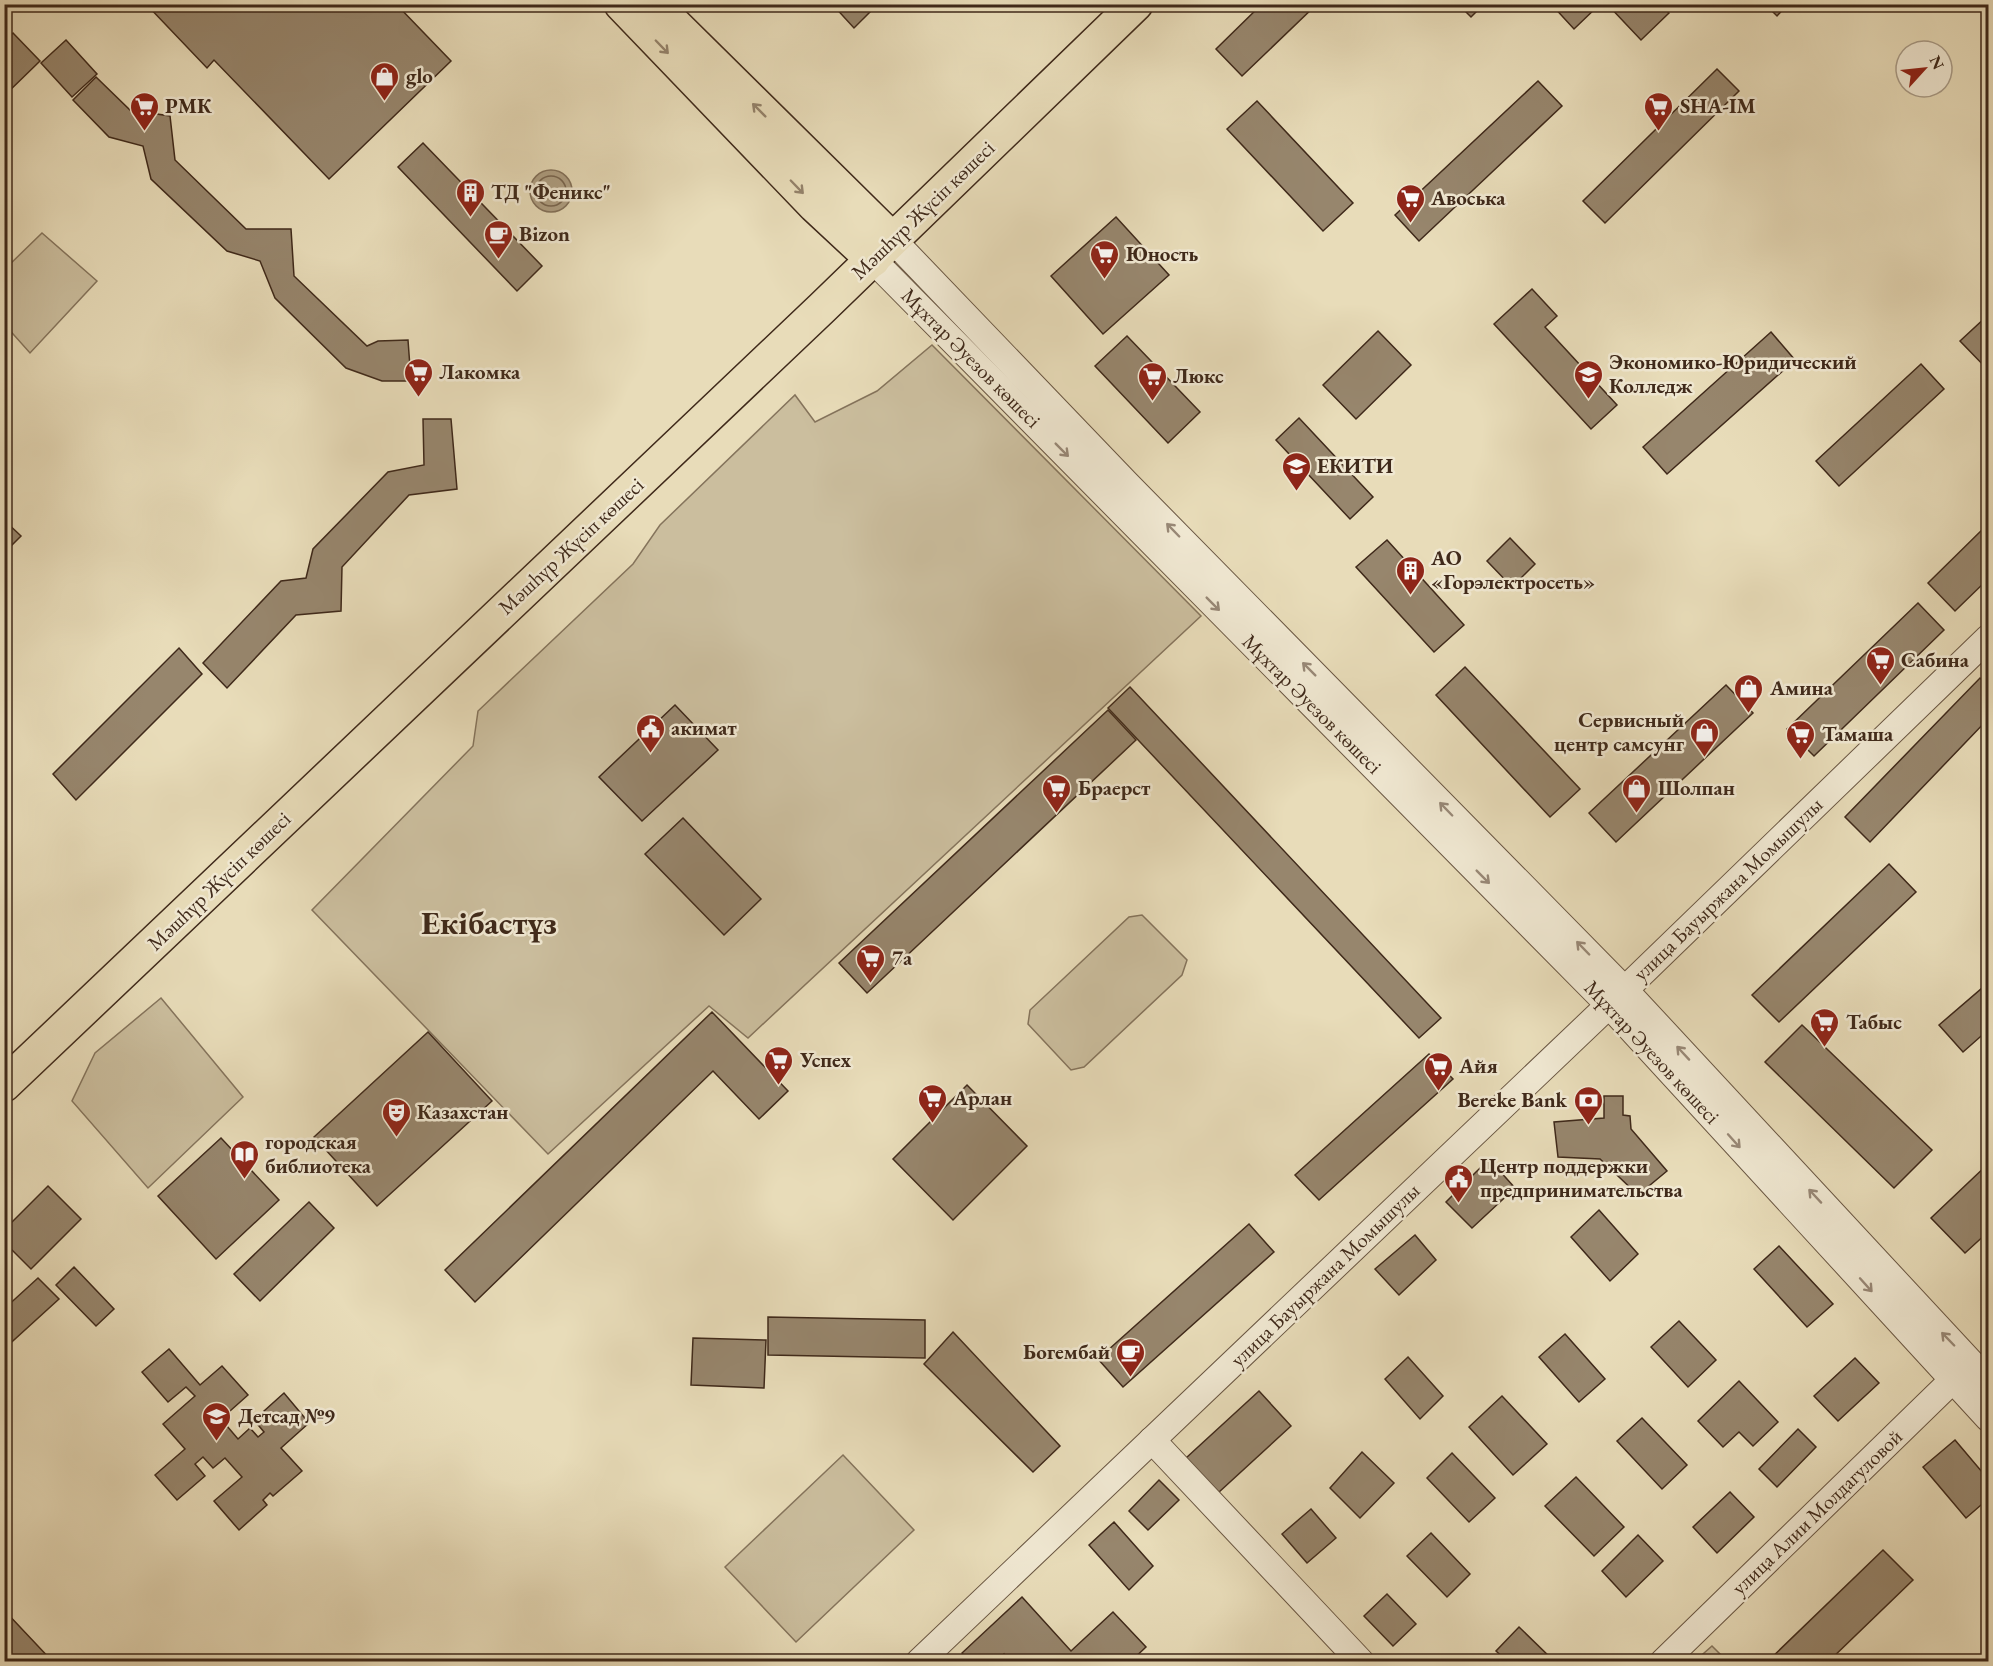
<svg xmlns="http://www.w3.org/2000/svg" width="1993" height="1666" font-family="'EB Garamond',serif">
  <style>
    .green { fill: #cbbe9e; stroke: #85745c; stroke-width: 1.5 }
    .water { fill: #af9f83; stroke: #827059; stroke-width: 1.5 }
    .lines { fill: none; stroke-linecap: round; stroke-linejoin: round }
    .shore { stroke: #77644e; stroke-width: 1.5 }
    .building { fill: #97866d; stroke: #3f291a; stroke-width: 1.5 }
    .minor-casing { stroke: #695642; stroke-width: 28 }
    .major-casing { stroke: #3f291a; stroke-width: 36 }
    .minor { stroke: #f0e8d2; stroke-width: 26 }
    .major { stroke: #e8dcb9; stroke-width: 33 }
    .oneway { stroke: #94826a }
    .oneway2 { stroke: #988876 }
    .labels { text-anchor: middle; stroke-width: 5; stroke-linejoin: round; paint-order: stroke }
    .poi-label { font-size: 21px; font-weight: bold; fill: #3f291a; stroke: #f0e8d2; text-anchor: start }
    .street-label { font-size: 21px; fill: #3f291a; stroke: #f0e8d2 }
    .town-label { font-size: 33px; font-weight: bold; fill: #3f291a; stroke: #f0e8d2 }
  </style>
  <rect width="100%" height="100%" fill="#e8dcb9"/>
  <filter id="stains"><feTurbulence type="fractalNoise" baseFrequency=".00333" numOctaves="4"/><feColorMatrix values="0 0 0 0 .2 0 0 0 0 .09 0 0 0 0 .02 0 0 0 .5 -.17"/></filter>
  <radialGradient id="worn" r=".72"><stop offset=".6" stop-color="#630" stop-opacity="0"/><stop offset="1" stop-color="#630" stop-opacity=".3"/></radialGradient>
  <g class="green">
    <path d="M42 233 97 281 30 353 5 325V269Z"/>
    <path d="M932 345 1201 616 748 1038 709 1006 548 1154 312 910 473 746 478 711 633 564 660 525 795 395 815 422 877 391Z"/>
    <path d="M1142 915 1187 960 1182 975 1084 1067 1071 1070 1028 1024 1030 1010 1129 917Z"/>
    <path d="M161 998 243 1097 148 1188 72 1101 95 1053Z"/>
    <path d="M843 1455 914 1530 796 1642 725 1567Z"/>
    <path d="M1712 1646 1727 1661H1695Z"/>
  </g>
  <circle class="water" cx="551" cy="191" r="21"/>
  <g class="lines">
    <circle class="shore" cx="551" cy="191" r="15"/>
  </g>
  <g class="building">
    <path d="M146 4H396L451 61 329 179 214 60 207 68Z"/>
    <path d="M832 4H878L854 28Z"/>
    <path d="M1262 4H1317L1242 76 1216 49Z"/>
    <path d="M1458 4H1484L1471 17Z"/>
    <path d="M1551 4H1600L1574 29Z"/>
    <path d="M1607 4H1660L1669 13 1641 40Z"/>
    <path d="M1765 4H1788L1777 16Z"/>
    <path d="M13 33 40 61 4 96V41Z"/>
    <path d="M66 40 97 74 72 97 41 63Z"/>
    <path d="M1717 69 1739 91 1605 223 1583 201Z"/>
    <path d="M96 77 130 110 170 116 175 160 246 229H291L294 276 367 346 378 341 408 340 411 381H382L346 368 275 298 260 261 227 251 151 179 143 146 109 137 73 100Z"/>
    <path d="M1538 81 1562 106 1419 241 1395 215Z"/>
    <path d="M1257 101 1353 203 1323 231 1227 129Z"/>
    <path d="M423 143 542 266 517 291 398 167Z"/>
    <path d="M1116 217 1169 275 1103 334 1051 276Z"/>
    <path d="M1532 289 1557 316 1545 327 1617 405 1591 429 1494 324Z"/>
    <path d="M1987 316 1988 318V370L1960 341Z"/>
    <path d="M1378 331 1411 365 1356 419 1323 385Z"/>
    <path d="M1771 332 1795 360 1667 474 1643 447Z"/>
    <path d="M1127 336 1200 412 1168 443 1095 366Z"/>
    <path d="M1921 364 1944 389 1839 486 1816 461Z"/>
    <path d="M1299 418 1373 497 1350 519 1276 440Z"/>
    <path d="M423 419H451L457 489 409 495 342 567 341 611 296 615 227 688 203 663 281 581 306 578 313 549 388 472 424 465Z"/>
    <path d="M4 520 21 536 4 553Z"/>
    <path d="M1988 524V579L1955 611 1928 583Z"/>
    <path d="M1510 538 1535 564 1512 587 1487 561Z"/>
    <path d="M1387 540 1464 625 1434 652 1356 567Z"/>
    <path d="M1918 603 1944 630 1814 756 1787 729Z"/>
    <path d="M179 648 202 674 76 800 53 774Z"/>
    <path d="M1465 667 1580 789 1550 817 1436 695Z"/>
    <path d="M1980 678 1988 686V719L1870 842 1845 817Z"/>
    <path d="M1726 685 1753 713 1616 842 1589 813Z"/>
    <path d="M1130 687 1441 1018 1419 1038 1108 708Z"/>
    <path d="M675 705 718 750 642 821 599 777Z"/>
    <path d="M1108 710 1136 740 867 993 839 963Z"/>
    <path d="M683 818 761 899 724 935 645 854Z"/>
    <path d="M1889 864 1916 892 1779 1022 1752 995Z"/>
    <path d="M1988 983V1030L1963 1052 1939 1025Z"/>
    <path d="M712 1012 788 1091 759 1119 713 1071 475 1302 445 1270Z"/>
    <path d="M1802 1025 1932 1150 1894 1188 1765 1062Z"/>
    <path d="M428 1032 492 1101 377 1206 314 1137Z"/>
    <path d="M1429 1054 1453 1079 1319 1200 1295 1175Z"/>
    <path d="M967 1085 1027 1146 953 1220 893 1159Z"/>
    <path d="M1604 1096H1623V1115L1630 1116 1631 1129 1667 1171 1638 1195 1600 1159 1558 1157 1554 1122 1604 1118Z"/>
    <path d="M221 1138 279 1200 216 1259 158 1196Z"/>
    <path d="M1489 1159 1515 1188 1472 1228 1446 1202Z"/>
    <path d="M1988 1164V1232L1965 1253 1931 1218Z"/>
    <path d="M48 1186 81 1219 31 1269 4 1242V1230Z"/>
    <path d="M309 1202 334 1228 260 1301 234 1274Z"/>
    <path d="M1599 1210 1638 1254 1610 1281 1571 1237Z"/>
    <path d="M1249 1224 1274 1252 1123 1387 1098 1359Z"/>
    <path d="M1415 1235 1436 1260 1399 1295 1375 1269Z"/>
    <path d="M1779 1246 1833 1304 1807 1327 1754 1269Z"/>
    <path d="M74 1267 114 1309 96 1326 56 1285Z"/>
    <path d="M38 1278 59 1299 4 1349V1309Z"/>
    <path d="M768 1317 925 1320V1358L768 1355Z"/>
    <path d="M1679 1321 1716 1360 1688 1387 1651 1347Z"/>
    <path d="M953 1332 1060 1446 1033 1472 924 1364Z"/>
    <path d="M1565 1334 1605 1379 1579 1402 1539 1357Z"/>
    <path d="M693 1338 766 1340 764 1388 691 1385Z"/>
    <path d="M169 1349 200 1385 222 1366 248 1395 221 1419 238 1439 250 1428 258 1437 264 1432 254 1420 284 1393 309 1423 281 1448 302 1471 273 1496 270 1493 263 1500 267 1505 239 1530 214 1501 242 1477 225 1458 213 1468 203 1457 195 1464 205 1476 177 1500 155 1475 185 1449 163 1424 195 1396 186 1387 168 1402 142 1372Z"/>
    <path d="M1408 1357 1443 1396 1420 1419 1385 1379Z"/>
    <path d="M1855 1358 1879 1383 1838 1421 1814 1396Z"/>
    <path d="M1739 1381 1778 1422 1753 1446 1739 1432 1723 1447 1698 1421Z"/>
    <path d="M1259 1391 1291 1426 1218 1493 1186 1458Z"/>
    <path d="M1502 1396 1547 1444 1513 1475 1469 1427Z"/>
    <path d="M1642 1418 1687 1465 1662 1489 1617 1441Z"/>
    <path d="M1798 1429 1816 1447 1777 1487 1759 1469Z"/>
    <path d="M1955 1440 1988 1479V1499L1966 1518 1923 1467Z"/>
    <path d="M1362 1452 1394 1483 1360 1518 1330 1488Z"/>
    <path d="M1452 1453 1495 1498 1469 1522 1427 1478Z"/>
    <path d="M1576 1477 1624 1527 1594 1556 1545 1506Z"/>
    <path d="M1159 1480 1179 1500 1148 1530 1129 1511Z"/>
    <path d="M1730 1492 1754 1517 1717 1553 1693 1527Z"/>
    <path d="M1311 1509 1336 1538 1307 1563 1282 1534Z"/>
    <path d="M1114 1522 1153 1566 1129 1590 1089 1545Z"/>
    <path d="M1431 1533 1470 1574 1447 1597 1407 1556Z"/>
    <path d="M1638 1535 1663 1561 1626 1597 1602 1571Z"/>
    <path d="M1883 1550 1913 1580 1828 1662H1767Z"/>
    <path d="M1387 1594 1416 1624 1393 1646 1364 1616Z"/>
    <path d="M1022 1597 1071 1651 1113 1612 1146 1647 1130 1662H1010L1004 1654 996 1662H969L962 1653Z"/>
    <path d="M4 1610 53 1662H4Z"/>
    <path d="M1519 1627 1555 1662H1508L1496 1651Z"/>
  </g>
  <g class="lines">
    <defs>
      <g id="minor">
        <path d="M892 239 1127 484 1624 989 1988 1381"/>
        <path d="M873 260 1609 1005 1988 1418"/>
        <path d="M1152 1440 1361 1662"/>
        <path d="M919 1662 1609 1005 1988 638"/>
        <path d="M1663 1662 1964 1369"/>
      </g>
      <g id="major">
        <path d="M621 4 815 206 873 260"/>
        <path d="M654 4 892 239"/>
        <path d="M4 1085 822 308 1136 4"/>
      </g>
    </defs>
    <use href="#minor" class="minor-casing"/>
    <use href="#major" class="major-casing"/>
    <use href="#minor" class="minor"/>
    <use href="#major" class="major"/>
  </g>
  <defs><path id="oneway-shaft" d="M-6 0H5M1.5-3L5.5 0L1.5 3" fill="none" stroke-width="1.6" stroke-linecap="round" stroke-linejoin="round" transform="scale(1.5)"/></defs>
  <g class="oneway">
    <use href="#oneway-shaft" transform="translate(662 47) rotate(46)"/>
    <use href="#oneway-shaft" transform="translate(759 110) rotate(-135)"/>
    <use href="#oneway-shaft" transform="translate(797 187) rotate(46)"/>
  </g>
  <g class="oneway2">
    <use href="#oneway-shaft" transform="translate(1062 450) rotate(45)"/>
    <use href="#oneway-shaft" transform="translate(1173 530) rotate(-134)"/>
    <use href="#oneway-shaft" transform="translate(1213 604) rotate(45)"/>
    <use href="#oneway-shaft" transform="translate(1309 669) rotate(-135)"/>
    <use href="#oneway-shaft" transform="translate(1446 809) rotate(-134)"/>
    <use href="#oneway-shaft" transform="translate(1483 877) rotate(45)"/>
    <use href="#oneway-shaft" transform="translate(1583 948) rotate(-134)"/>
    <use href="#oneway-shaft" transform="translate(1683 1053) rotate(-133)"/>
    <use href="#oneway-shaft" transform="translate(1734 1141) rotate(48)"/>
    <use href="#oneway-shaft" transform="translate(1815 1196) rotate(-133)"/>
    <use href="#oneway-shaft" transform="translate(1866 1285) rotate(48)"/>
    <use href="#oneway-shaft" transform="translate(1948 1339) rotate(-134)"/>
  </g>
  <defs>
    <symbol id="shop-pin" viewBox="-11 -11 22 30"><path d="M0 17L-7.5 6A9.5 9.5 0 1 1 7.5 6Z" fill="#8f2418" stroke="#f0e8d2"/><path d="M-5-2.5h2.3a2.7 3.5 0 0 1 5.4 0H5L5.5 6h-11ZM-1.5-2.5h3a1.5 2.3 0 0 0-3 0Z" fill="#fff"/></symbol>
    <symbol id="supermarket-pin" viewBox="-11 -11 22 30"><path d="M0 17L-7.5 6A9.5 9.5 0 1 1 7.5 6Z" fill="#8f2418" stroke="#f0e8d2"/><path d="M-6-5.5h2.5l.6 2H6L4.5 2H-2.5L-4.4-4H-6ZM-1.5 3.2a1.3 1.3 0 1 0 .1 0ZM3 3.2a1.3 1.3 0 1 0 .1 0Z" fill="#fff"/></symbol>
    <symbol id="building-pin" viewBox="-11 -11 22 30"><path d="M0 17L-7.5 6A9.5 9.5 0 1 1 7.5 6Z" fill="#8f2418" stroke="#f0e8d2"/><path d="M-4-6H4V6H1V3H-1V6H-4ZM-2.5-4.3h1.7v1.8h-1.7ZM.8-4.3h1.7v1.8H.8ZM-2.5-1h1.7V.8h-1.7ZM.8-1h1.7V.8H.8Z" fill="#fff"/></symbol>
    <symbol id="cafe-pin" viewBox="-11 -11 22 30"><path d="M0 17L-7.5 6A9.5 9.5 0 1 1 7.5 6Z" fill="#8f2418" stroke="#f0e8d2"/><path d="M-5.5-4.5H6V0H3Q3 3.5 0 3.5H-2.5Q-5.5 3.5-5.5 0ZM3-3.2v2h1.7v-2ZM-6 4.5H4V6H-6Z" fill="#fff"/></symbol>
    <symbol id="university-pin" viewBox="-11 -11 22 30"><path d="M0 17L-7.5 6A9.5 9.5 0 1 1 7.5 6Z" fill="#8f2418" stroke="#f0e8d2"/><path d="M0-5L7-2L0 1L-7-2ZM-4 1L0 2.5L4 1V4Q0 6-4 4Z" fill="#fff"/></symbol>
    <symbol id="civic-pin" viewBox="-11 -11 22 30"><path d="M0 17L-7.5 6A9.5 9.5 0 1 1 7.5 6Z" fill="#8f2418" stroke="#f0e8d2"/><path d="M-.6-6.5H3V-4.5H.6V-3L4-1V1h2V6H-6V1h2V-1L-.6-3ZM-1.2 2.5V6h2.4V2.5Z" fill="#fff"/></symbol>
    <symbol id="bank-pin" viewBox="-11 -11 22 30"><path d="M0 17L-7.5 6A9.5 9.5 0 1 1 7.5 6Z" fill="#8f2418" stroke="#f0e8d2"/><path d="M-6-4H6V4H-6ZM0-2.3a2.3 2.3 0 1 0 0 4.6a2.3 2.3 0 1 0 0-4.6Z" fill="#fff"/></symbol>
    <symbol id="theatre-pin" viewBox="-11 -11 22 30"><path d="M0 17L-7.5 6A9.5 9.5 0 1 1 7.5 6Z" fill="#8f2418" stroke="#f0e8d2"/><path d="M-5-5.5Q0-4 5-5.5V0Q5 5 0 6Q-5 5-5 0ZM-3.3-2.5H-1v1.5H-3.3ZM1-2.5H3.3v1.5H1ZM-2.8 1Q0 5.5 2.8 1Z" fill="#fff"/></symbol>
    <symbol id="library-pin" viewBox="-11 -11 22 30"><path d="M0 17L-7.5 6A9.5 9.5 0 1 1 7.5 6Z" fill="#8f2418" stroke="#f0e8d2"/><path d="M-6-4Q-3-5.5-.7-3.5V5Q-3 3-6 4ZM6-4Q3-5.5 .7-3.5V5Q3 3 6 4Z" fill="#fff"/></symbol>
    <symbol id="school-pin" viewBox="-11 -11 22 30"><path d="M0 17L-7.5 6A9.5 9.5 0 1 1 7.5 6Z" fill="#8f2418" stroke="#f0e8d2"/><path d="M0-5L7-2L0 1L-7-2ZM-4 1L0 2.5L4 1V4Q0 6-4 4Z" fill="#fff"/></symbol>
  </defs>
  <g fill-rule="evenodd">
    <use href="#shop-pin" x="368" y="60" width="33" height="45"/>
    <use href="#supermarket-pin" x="128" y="90" width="33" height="45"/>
    <use href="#supermarket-pin" x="1642" y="90" width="33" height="45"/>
    <use href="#building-pin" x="454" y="176" width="33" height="45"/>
    <use href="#supermarket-pin" x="1394" y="182" width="33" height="45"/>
    <use href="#cafe-pin" x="482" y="218" width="33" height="45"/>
    <use href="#supermarket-pin" x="1088" y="238" width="33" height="45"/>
    <use href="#supermarket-pin" x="402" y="356" width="33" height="45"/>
    <use href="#university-pin" x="1572" y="358" width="33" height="45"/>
    <use href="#supermarket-pin" x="1136" y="360" width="33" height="45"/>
    <use href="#university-pin" x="1280" y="450" width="33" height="45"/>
    <use href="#building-pin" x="1394" y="554" width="33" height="45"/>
    <use href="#supermarket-pin" x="1864" y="644" width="33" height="45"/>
    <use href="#shop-pin" x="1732" y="672" width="33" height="45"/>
    <use href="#civic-pin" x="634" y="712" width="33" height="45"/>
    <use href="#shop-pin" x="1688" y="716" width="33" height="45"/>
    <use href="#supermarket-pin" x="1784" y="718" width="33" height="45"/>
    <use href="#supermarket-pin" x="1040" y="772" width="33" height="45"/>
    <use href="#shop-pin" x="1620" y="772" width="33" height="45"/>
    <use href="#supermarket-pin" x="854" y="942" width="33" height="45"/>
    <use href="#supermarket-pin" x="1808" y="1006" width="33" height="45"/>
    <use href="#supermarket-pin" x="762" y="1044" width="33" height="45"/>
    <use href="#supermarket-pin" x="1422" y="1050" width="33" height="45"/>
    <use href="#supermarket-pin" x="916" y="1082" width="33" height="45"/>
    <use href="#bank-pin" x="1572" y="1084" width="33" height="45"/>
    <use href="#theatre-pin" x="380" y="1096" width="33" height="45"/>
    <use href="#library-pin" x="228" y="1138" width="33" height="45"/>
    <use href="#civic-pin" x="1442" y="1162" width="33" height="45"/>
    <use href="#cafe-pin" x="1114" y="1336" width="33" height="45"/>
    <use href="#school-pin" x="200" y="1400" width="33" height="45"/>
  </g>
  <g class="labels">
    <g class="poi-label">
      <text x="406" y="83">glo</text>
      <text x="165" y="113">РМК</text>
      <text x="1680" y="113">SHA-IM</text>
      <text x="491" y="199">ТД "Феникс"</text>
      <text x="1431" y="205">Авоська</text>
      <text x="519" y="241">Bizon</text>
      <text x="1126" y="261">Юность</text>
      <text x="1609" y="369">Экономико-Юридический<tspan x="1609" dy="24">Колледж</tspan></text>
      <text x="439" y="379">Лакомка</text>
      <text x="1173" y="383">Люкс</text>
      <text x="1317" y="473">ЕКИТИ</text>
      <text x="1431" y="565">АО<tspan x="1431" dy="24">«Горэлектросеть»</tspan></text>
      <text x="1901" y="667">Сабина</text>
      <text x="1770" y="695">Амина</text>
      <text x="1684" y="727" text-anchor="end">Сервисный<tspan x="1684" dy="24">центр самсунг</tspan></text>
      <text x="671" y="735">акимат</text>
      <text x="1822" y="741">Тамаша</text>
      <text x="1078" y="795">Браерст</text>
      <text x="1658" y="795">Шолпан</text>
      <text x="892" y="965">7а</text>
      <text x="1846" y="1029">Табыс</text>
      <text x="800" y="1067">Успех</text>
      <text x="1459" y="1073">Айя</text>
      <text x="953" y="1105">Арлан</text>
      <text x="1567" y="1107" text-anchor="end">Bereke Bank</text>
      <text x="417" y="1119">Казахстан</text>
      <text x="265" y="1149">городская<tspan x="265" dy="24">библиотека</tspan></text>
      <text x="1480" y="1173">Центр поддержки<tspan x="1480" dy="24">предпринимательства</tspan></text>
      <text x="1110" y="1359" text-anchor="end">Богембай</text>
      <text x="238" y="1423">Детсад №9</text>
    </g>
    <g class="street-label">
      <text transform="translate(923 210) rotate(-44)" y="7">Мәшһүр Жүсіп көшесі</text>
      <text transform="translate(971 358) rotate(45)" y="7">Мұхтар Әуезов көшесі</text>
      <text transform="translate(571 546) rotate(-43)" y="7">Мәшһүр Жүсіп көшесі</text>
      <text transform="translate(1312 704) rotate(45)" y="7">Мұхтар Әуезов көшесі</text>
      <text transform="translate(219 881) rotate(-44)" y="7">Мәшһүр Жүсіп көшесі</text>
      <text transform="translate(1728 889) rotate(-44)" y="7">улица Бауыржана Момышулы</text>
      <text transform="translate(1652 1052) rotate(47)" y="7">Мұхтар Әуезов көшесі</text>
      <text transform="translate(1325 1275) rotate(-44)" y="7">улица Бауыржана Момышулы</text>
      <text transform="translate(1817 1512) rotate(-44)" y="7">улица Алии Молдагуловой</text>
    </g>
    <g class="town-label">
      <text x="489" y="934">Екібастұз</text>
    </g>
  </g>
  <rect width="1993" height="1666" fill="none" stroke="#e8dcb9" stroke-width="24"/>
  <rect x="6" y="6" width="1981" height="1654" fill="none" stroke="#3f291a" stroke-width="3"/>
  <rect x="12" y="12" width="1969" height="1642" fill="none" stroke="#3f291a" stroke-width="1.5"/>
  <g transform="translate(1924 69) rotate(63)"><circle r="28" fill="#f0e8d2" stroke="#a99c88" stroke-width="1.5"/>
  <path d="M0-4.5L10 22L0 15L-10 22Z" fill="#8f2418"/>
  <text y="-9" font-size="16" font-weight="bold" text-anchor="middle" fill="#3f291a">N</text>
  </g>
  <rect width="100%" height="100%" filter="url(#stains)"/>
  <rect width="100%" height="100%" fill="url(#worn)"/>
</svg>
